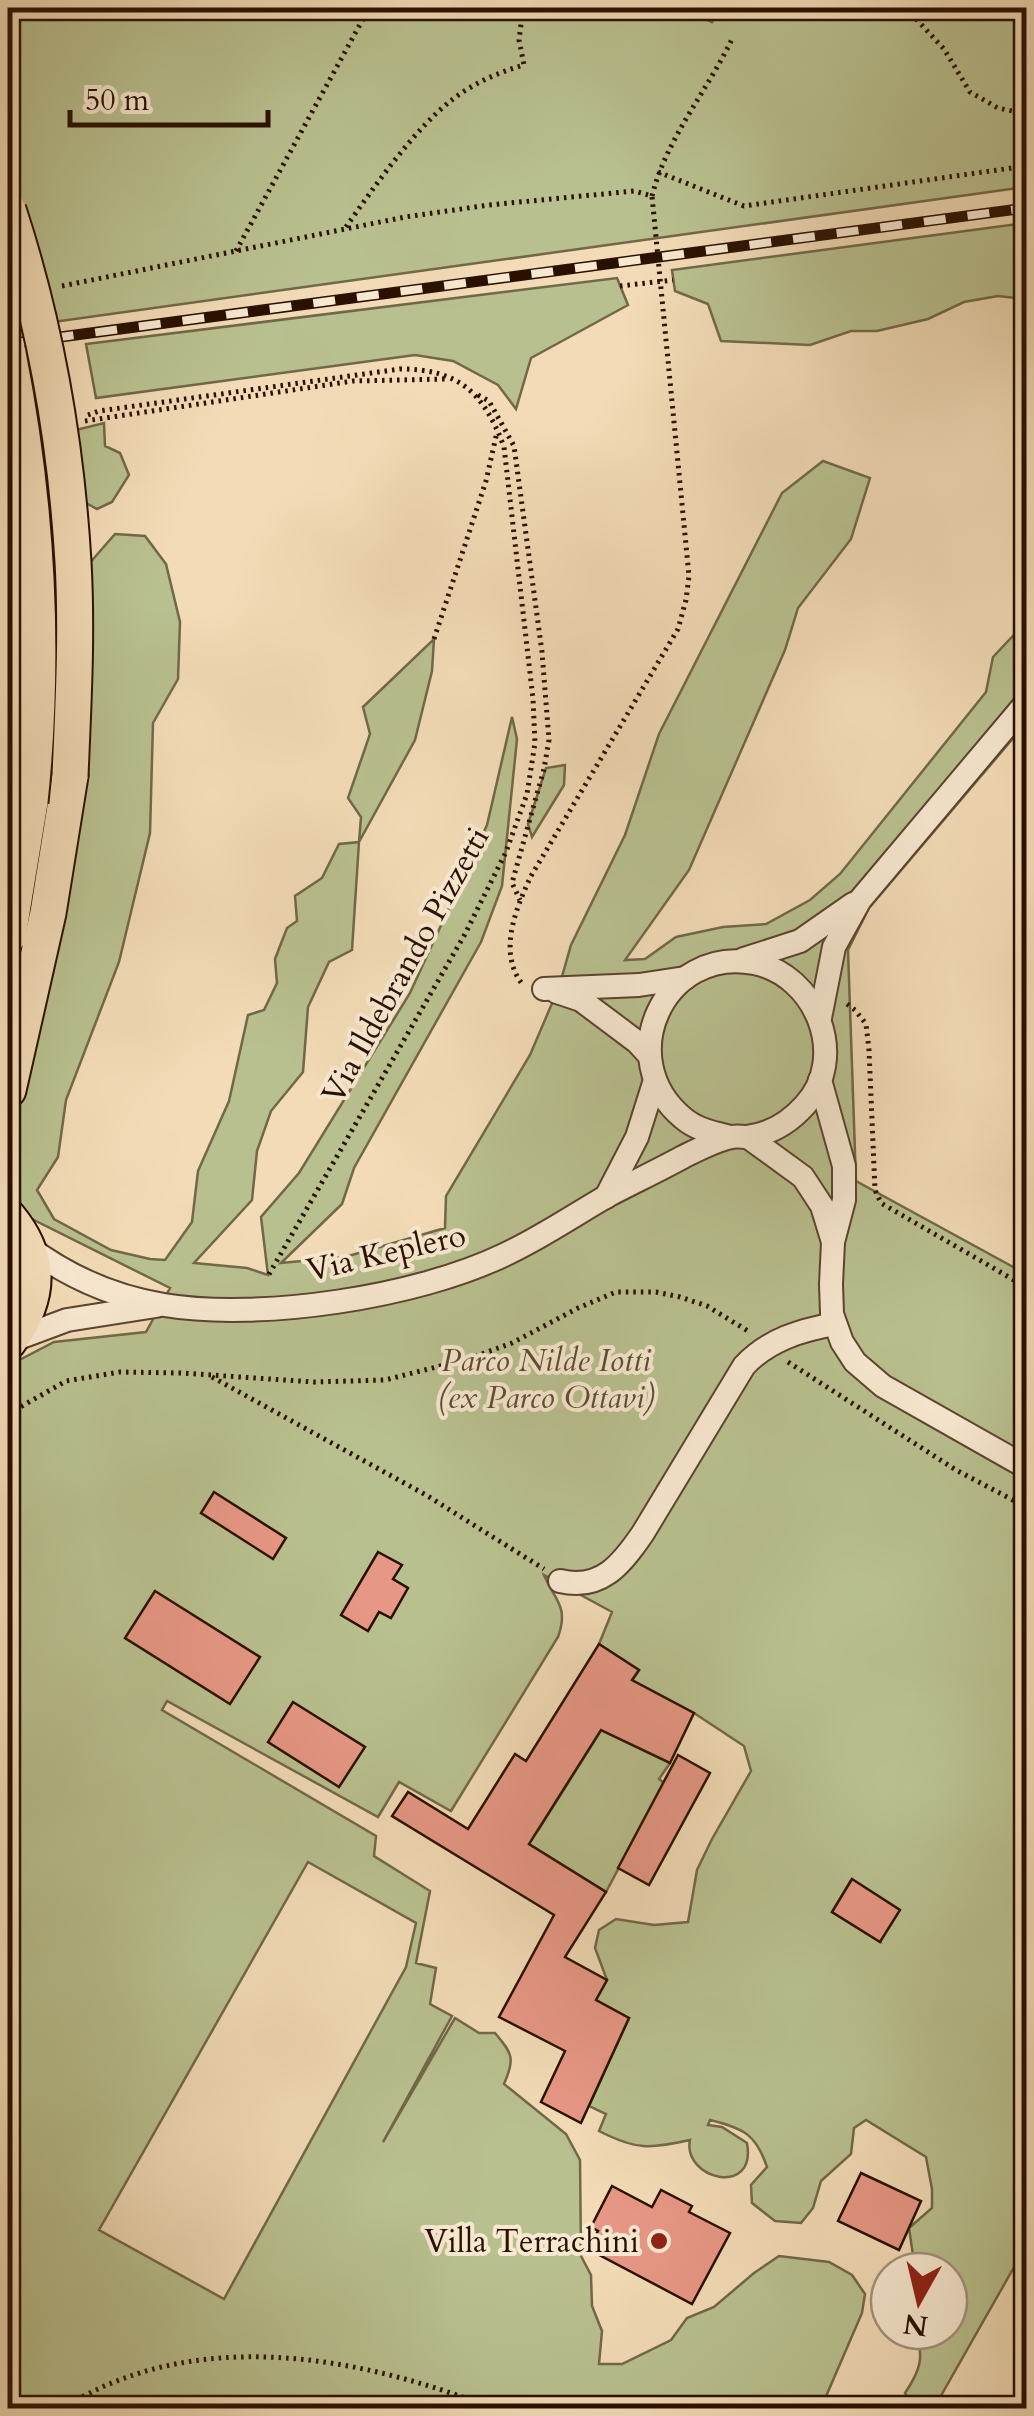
<svg xmlns="http://www.w3.org/2000/svg" width="1034" height="2416" font-family="Cardo,serif">
  <style>
    .green { fill: #b9c08f; stroke: #716848; stroke-width: 2.5; fill-rule: evenodd }
    .building { fill: #e79785; stroke: #291000; stroke-width: 2.5 }
    .lines { fill: none; stroke-linecap: round; stroke-linejoin: round }
    .street-casing { stroke: #5b432e; stroke-width: 26 }
    .primary-casing { stroke: #291000; stroke-width: 39 }
    .path { stroke: #291000; stroke-width: 5; stroke-dasharray: 2.5 5; stroke-linecap: butt }
    .street { stroke: #f7e8d0; stroke-width: 22 }
    .primary { stroke: #f2dbb6; stroke-width: 35 }
    .rail-casing { stroke: #291000; stroke-width: 11 }
    .rail { stroke: #f7e8d0; stroke-width: 8; stroke-dasharray: 22; stroke-linecap: butt }
    .primary-bridge-casing { stroke: #291000; stroke-width: 39; stroke-linecap: butt }
    .path-bridge { stroke: #291000; stroke-width: 5; stroke-dasharray: 2.5 5; stroke-linecap: butt }
    .primary-bridge { stroke: #f2dbb6; stroke-width: 35 }
    .poi-dot { fill: #8f2418; stroke: #f7e8d0; stroke-width: 4 }
    .labels { text-anchor: middle; stroke-width: 8; stroke-linejoin: round; paint-order: stroke }
    .street-label { font-size: 32px; fill: #291000; stroke: #f7e8d0 }
    .park-label { font-size: 32px; font-style: italic; fill: #5b4e32; stroke: #f7e8d0 }
    .poi-label { font-size: 32px; fill: #291000; stroke: #f7e8d0; text-anchor: end }
  </style>
  <rect width="100%" height="100%" fill="#f2dbb6"/>
  <filter id="stains"><feTurbulence type="fractalNoise" baseFrequency=".002" numOctaves="4"/><feColorMatrix values="0 0 0 0 .2 0 0 0 0 .09 0 0 0 0 .02 0 0 0 .5 -.17"/></filter>
  <radialGradient id="worn" r=".72"><stop offset=".6" stop-color="#630" stop-opacity="0"/><stop offset="1" stop-color="#630" stop-opacity=".3"/></radialGradient>
  <g class="green">
    <path d="M8 8H681L712 22 719 8H1026V187L53 322 72 431 104 423 105 446 120 453 129 475 112 502 97 509 84 502 88 565 115 534 145 536 166 564 180 622 178 679 153 723 150 833 119 962 66 1100 58 1157 37 1190 54 1219 111 1250 150 1259 165 1260 192 1222 198 1171 229 1101 248 1015 264 1010 277 983 275 959 287 928 297 921 295 896 322 878 339 844 359 842 361 817 348 798 370 734 363 707 434 639 432 671 415 740 359 842 352 950 329 962 308 1007 303 1072 271 1111 257 1151 252 1200 194 1263 247 1268 268 1275 261 1217 299 1173 410 993 487 825 512 717 517 739 502 886 481 942 354 1168 342 1204 281 1263 345 1257 445 1228 446 1196 530 1055 559 987 571 945 625 835 659 734 782 493 823 461 870 478 851 539 798 608 785 650 689 870 625 960 645 959 676 937 723 927 766 924 810 900 840 874 986 692 993 657 1026 622V723L869 908 848 950 856 1181 1026 1274V2246L934 2408H913L905 2393C920 2371 925 2357 915 2331H949V2271H906L915 2269 909 2228 932 2208V2189L926 2157 866 2120 854 2128 851 2154 821 2181 813 2208 801 2223 775 2221 752 2203 751 2185 767 2167C756 2134 743 2128 710 2120L708 2125 722 2127 747 2143C757 2198 682 2179 690 2140 650 2149 636 2150 599 2131L606 2114 589 2106 629 2018 596 2000 607 1980 595 1948 599 1930 616 1919 654 1925 688 1922 697 1870 712 1839 751 1771 744 1746 694 1713 637 1683 670 1763 659 1779 664 1783 606 1892 527 1843 539 1829 639 1670 599 1644 612 1612 544 1575C555 1601 569 1606 558 1637L451 1811 399 1782 378 1817 167 1701 162 1710 376 1836 374 1856 430 1891 416 1963 436 1968 430 2004 452 2016 383 2142 455 2018 479 2033H495C513 2054 515 2059 504 2084L566 2134 580 2160 581 2256 591 2275 592 2306 602 2331 599 2364H622L671 2340 687 2318 714 2307 754 2273 779 2256 829 2262 852 2275 865 2294 862 2313 821 2408H8V1366L54 1342 146 1332 170 1288 8 1207V297L46 289 8 172ZM308 1862 416 1923 406 1967 224 2299 99 2230ZM851 1880H852L880 1941 832 1912Z"/>
    <path d="M1026 223V299L998 296 964 302 928 319 877 331H851L810 345 721 341 708 304 675 291 672 270Z"/>
    <path d="M617 278 628 305 531 358 516 409 498 385 453 361 415 355 96 398 86 344Z"/>
    <path d="M565 765 564 785 532 837 528 824 546 768Z"/>
  </g>
  <g class="building">
    <path d="M214 1492 286 1538 273 1559 201 1513Z"/>
    <path d="M378 1552 402 1565 393 1579 408 1588 391 1618 379 1612 368 1631 341 1615Z"/>
    <path d="M155 1591 260 1657 230 1704 125 1638Z"/>
    <path d="M599 1644 639 1670 632 1680 694 1713 670 1763 601 1730 529 1844 606 1892 565 1957 607 1980 596 2000 629 2018 581 2123 541 2102 565 2051 499 2017 554 1915 392 1816 408 1792 468 1829 515 1754 526 1761Z"/>
    <path d="M293 1702 365 1747 339 1787 268 1742Z"/>
    <path d="M678 1755 710 1773 649 1885 618 1868Z"/>
    <path d="M852 1879 900 1910 880 1942 832 1912Z"/>
    <path d="M861 2173 921 2201 899 2250 838 2221Z"/>
    <path d="M612 2186 652 2207 661 2190 692 2206 689 2212 730 2233 692 2304 588 2249 598 2231 591 2227Z"/>
  </g>
  <g class="lines">
    <defs>
      <g id="street">
        <path d="M736 8H755"/>
        <path d="M744 959 800 941 853 904"/>
        <path d="M544 989 639 985 685 978"/>
        <path d="M557 992 581 1000 637 1042 649 1055"/>
        <path d="M820 1018 834 947 860 900 1026 703"/>
        <path d="M820 1080 844 1166V1200L833 1242 831 1284 832 1314 842 1342 855 1362 883 1386 1026 1467"/>
        <path d="M748 1137 803 1177 822 1206 833 1242"/>
        <path d="M606 1197 637 1137 655 1080"/>
        <path d="M27 1246C67 1276 114 1297 164 1305 260 1321 417 1297 504 1255 541 1238 574 1215 609 1195 634 1182 659 1170 683 1157 697 1150 716 1140 732 1137 737 1136 742 1137 747 1137 770 1134 790 1122 805 1105 849 1057 816 975 754 963 664 946 612 1059 683 1118 697 1130 714 1133 731 1137"/>
        <path d="M8 1342 67 1320 156 1306"/>
        <path d="M560 1581C601 1591 622 1564 643 1533L744 1366C768 1340 801 1330 835 1324"/>
      </g>
      <g id="primary">
        <path d="M8 936 30 802"/>
        <path d="M8 1090 48 913 70 776"/>
        <path d="M8 1217C43 1259 40 1299 8 1342"/>
      </g>
    </defs>
    <use href="#street" class="street-casing"/>
    <use href="#primary" class="primary-casing"/>
    <g class="path">
      <path d="M906 8 944 49 970 92 998 108 1022 113 1026 118"/>
      <path d="M658 172 744 206 1026 166"/>
      <path d="M652 196C666 139 708 90 733 37"/>
      <path d="M346 227C374 187 415 128 453 99 474 83 499 72 524 65L519 40 523 8"/>
      <path d="M236 251 369 8"/>
      <path d="M62 286 405 217 489 205 634 191 652 196 689 576 686 600 678 629 531 876C516 908 497 953 523 985"/>
      <path d="M478 395 489 401 514 446 542 652 549 740 544 769 512 883 520 900"/>
      <path d="M88 415 99 411 400 369C459 369 484 393 504 447L533 699 535 743 527 794 506 852 465 934 268 1276"/>
      <path d="M85 421 353 381 446 379"/>
      <path d="M434 639 486 481 497 432"/>
      <path d="M847 1004 855 1010 866 1024 869 1050 875 1190 881 1203 1026 1287"/>
      <path d="M788 1362 956 1470 1026 1507"/>
      <path d="M212 1377 426 1495 544 1569"/>
      <path d="M8 1414 66 1381 120 1372 181 1373 314 1382 385 1380 468 1359 512 1343 578 1308 616 1292H656L680 1297 707 1306 748 1331"/>
      <path d="M63 2408C194 2326 356 2355 492 2408"/>
    </g>
    <use href="#street" class="street"/>
    <use href="#primary" class="primary"/>
    <defs>
      <path id="rail" d="M8 344 1026 208"/>
    </defs>
    <use href="#rail" class="rail-casing"/>
    <use href="#rail" class="rail"/>
    <defs>
      <g id="primary-bridge">
        <path d="M8 210C45 323 66 443 73 562 77 633 73 705 70 776"/>
        <path d="M8 353C37 501 46 652 30 802"/>
      </g>
    </defs>
    <use href="#primary-bridge" class="primary-bridge-casing"/>
    <path class="path-bridge" d="M620 286 673 280"/>
    <use href="#primary-bridge" class="primary-bridge"/>
  </g>
  <circle class="poi-dot" cx="659" cy="2241" r="10"/>
  <g class="labels">
    <g class="street-label">
      <text transform="translate(405 965) rotate(-61)" y="11">Via Ildebrando Pizzetti</text>
      <text transform="translate(386 1252) rotate(-13)" y="11">Via Keplero</text>
    </g>
    <g class="park-label">
      <text x="546" y="1371">Parco Nilde Iotti<tspan x="546" dy="37">(ex Parco Ottavi)</tspan></text>
    </g>
    <g class="poi-label">
      <text x="639" y="2252">Villa Terrachini</text>
    </g>
  </g>
  <rect width="1034" height="2416" fill="none" stroke="#f2dbb6" stroke-width="40"/>
  <rect x="10" y="10" width="1014" height="2396" fill="none" stroke="#291000" stroke-width="5"/>
  <rect x="20" y="20" width="994" height="2376" fill="none" stroke="#291000" stroke-width="2.5"/>
  <g transform="translate(919 2301) rotate(188)"><circle r="48" fill="#f7e8d0" stroke="#a5927d" stroke-width="2.5"/>
  <path d="M0-8L18 38L0 25L-18 38Z" fill="#8f2418"/>
  <text y="-15" font-size="28" font-weight="bold" text-anchor="middle" fill="#291000">N</text>
  </g>
  <path d="M70 110v15h198v-15" fill="none" stroke="#291000" stroke-width="5"/>
  <text x="85" y="110" font-size="30" fill="#291000" stroke="#f7e8d0" stroke-width="8" paint-order="stroke">50 m</text>
  <rect width="100%" height="100%" filter="url(#stains)"/>
  <rect width="100%" height="100%" fill="url(#worn)"/>
</svg>
